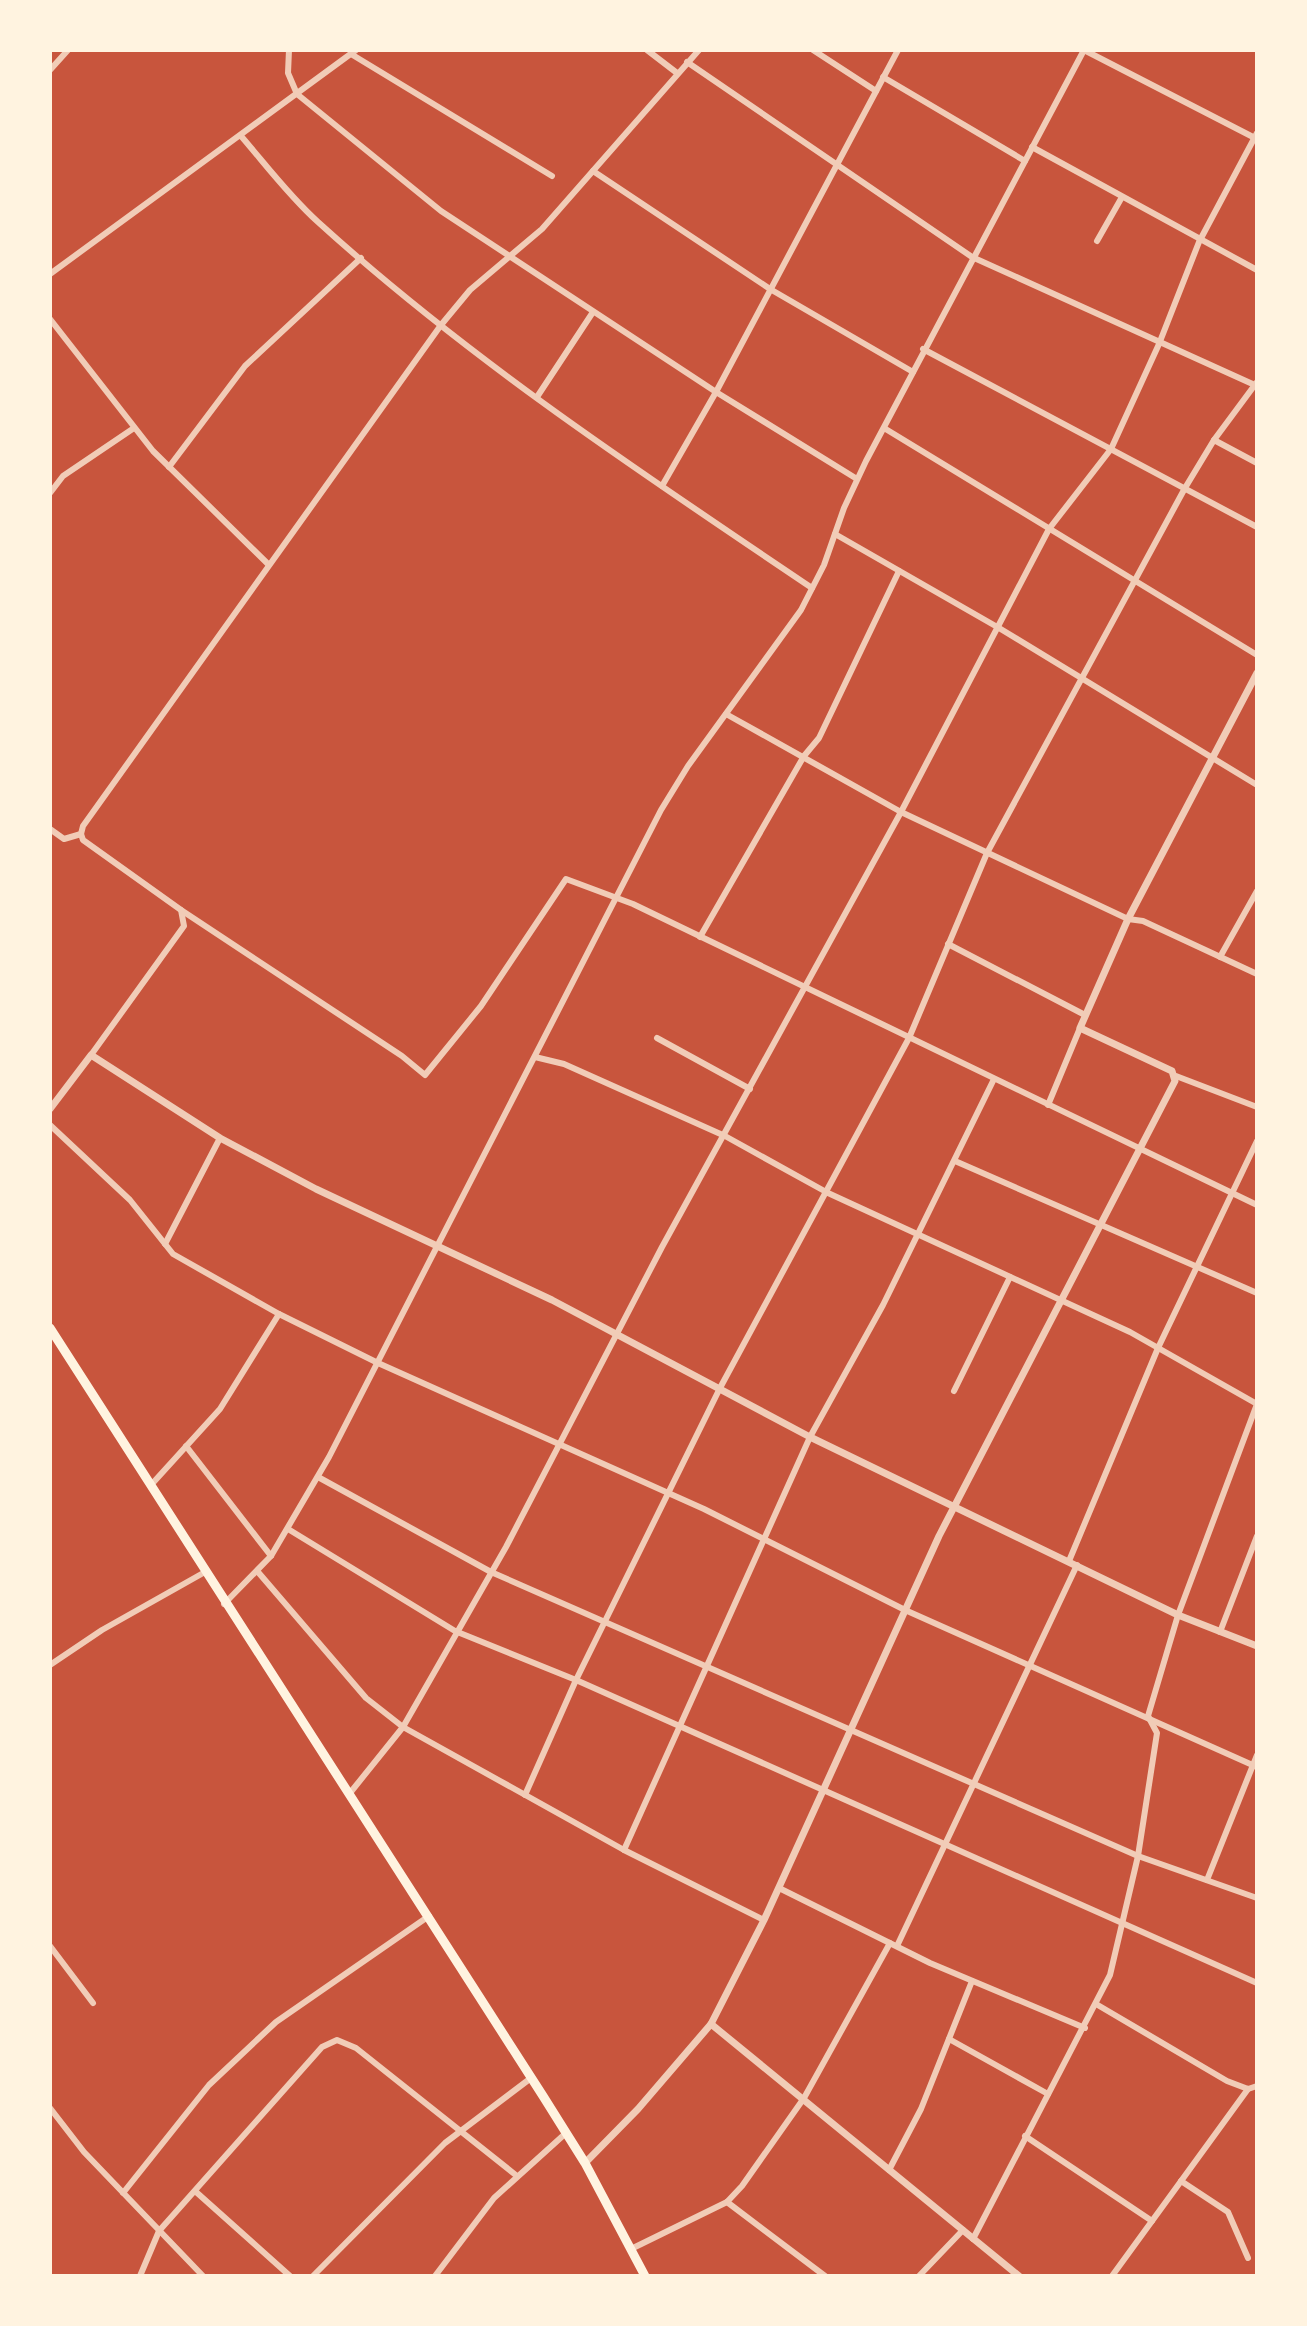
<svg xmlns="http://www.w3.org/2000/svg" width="1307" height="2326" font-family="'Asap Condensed',sans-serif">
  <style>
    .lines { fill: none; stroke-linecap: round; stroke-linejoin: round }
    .minor { stroke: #f1ccb7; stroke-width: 6 }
    .tertiary { stroke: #f1ccb7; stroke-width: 7 }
    .primary { stroke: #fff3e0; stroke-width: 9 }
  </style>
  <rect width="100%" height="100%" fill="#c8553d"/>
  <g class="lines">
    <g class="minor">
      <path d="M289 50 288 73 297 94 441 211 716 392 857 479"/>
      <path d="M647 50 677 73"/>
      <path d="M813 50 876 91"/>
      <path d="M1084 50 1255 138"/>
      <path d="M351 54 552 176"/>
      <path d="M687 62 972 257 1257 386"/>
      <path d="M50 70 68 50"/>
      <path d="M883 77 1025 161"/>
      <path d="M241 136C266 165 290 197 318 222 470 360 643 474 812 588"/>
      <path d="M1032 147 1257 270"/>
      <path d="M593 171 770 289 913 372"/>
      <path d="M1097 241 1122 197"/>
      <path d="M50 274 356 50"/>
      <path d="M50 319 153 451 268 564"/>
      <path d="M923 349 1257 527"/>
      <path d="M537 397 593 312"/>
      <path d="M884 428 1257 655"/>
      <path d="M1214 440 1257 463"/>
      <path d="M169 467 245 366 361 258"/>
      <path d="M662 486 716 392 898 50"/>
      <path d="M50 493 63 476 134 428"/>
      <path d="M835 534 999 628 1257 785"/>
      <path d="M726 714 901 812 1128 919 1143 921 1257 974"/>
      <path d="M50 829 64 839 81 834"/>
      <path d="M81 834 83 826 441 325 470 290 542 229 699 50"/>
      <path d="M81 834 83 840 181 910 184 926 91 1055"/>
      <path d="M181 910 402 1056 425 1075 481 1006 566 879 633 904 1257 1205"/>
      <path d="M700 937 804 756 819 738 899 571"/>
      <path d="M948 944 1085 1015"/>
      <path d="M1220 957 1257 891"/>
      <path d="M657 1038 750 1089"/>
      <path d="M535 1057 564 1064 725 1136 828 1193 1130 1332 1257 1404"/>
      <path d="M1176 1076 1257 1107"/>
      <path d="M1048 1105 1080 1028"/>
      <path d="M50 1125 130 1200 173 1254 279 1314 378 1363 704 1509 905 1610 1257 1767"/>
      <path d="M955 1161 1257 1293"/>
      <path d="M165 1244 220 1138"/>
      <path d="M954 1391 1010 1277"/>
      <path d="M186 1446 271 1556"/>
      <path d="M318 1477 491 1572 1138 1856 1257 1898"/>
      <path d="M151 1485 220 1409 279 1314"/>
      <path d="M288 1529 455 1631 576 1680 1257 1983"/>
      <path d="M1069 1561 1158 1348 1257 1141"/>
      <path d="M258 1572 366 1698 403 1727 624 1850 764 1920"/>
      <path d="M224 1604 271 1556 329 1457 661 810 688 766 801 610 824 565 844 508 866 461 1084 50"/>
      <path d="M1220 1632 1257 1536"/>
      <path d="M50 1665 102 1630 205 1572"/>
      <path d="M350 1793 403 1727 506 1547 662 1247 901 812 1049 529 1111 449 1159 344 1199 242 1257 133"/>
      <path d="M525 1795 576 1680 720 1388 909 1038 987 853 1185 488 1214 440 1257 382"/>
      <path d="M624 1850 810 1437 883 1305 994 1079"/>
      <path d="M1207 1880 1257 1755"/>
      <path d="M779 1888 930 1963 1085 2028"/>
      <path d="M50 1946 93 2003"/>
      <path d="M897 1946 1077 1565"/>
      <path d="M1096 2004 1227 2081 1248 2089 1257 2086"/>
      <path d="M949 2039 1048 2094"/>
      <path d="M50 2108 84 2152 203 2276"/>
      <path d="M1025 2136 1152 2221"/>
      <path d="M889 2170 921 2109 972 1981"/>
      <path d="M1181 2181 1228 2212 1248 2258"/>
      <path d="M195 2191 290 2276"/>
      <path d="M123 2193 209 2085 276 2022 429 1916"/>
      <path d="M727 2202 825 2276"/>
      <path d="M973 2239 1110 1975 1138 1856 1157 1733 1148 1716 1178 1615 1257 1404"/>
      <path d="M631 2249 727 2202 742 2186 804 2098 890 1943"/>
      <path d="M140 2276 159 2231 322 2047 337 2040 356 2048 517 2176"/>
      <path d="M313 2276 445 2143 531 2078"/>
      <path d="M435 2276 494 2198 566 2133"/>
      <path d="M919 2276 963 2230"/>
      <path d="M1112 2276 1248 2089"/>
    </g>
    <g class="tertiary">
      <path d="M50 1109 91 1055 220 1138 316 1189 552 1300 810 1437 1178 1615 1257 1646"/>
      <path d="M711 2024 1019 2276"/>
      <path d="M585 2163 638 2109 711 2024 764 1920 939 1536 1175 1081 1172 1071 1080 1028 1128 919 1257 673"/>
    </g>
    <path class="primary" d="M50 1328 543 2096 585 2163 645 2276"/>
  </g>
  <rect width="1307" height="2326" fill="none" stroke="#fff3e0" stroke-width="104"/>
</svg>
